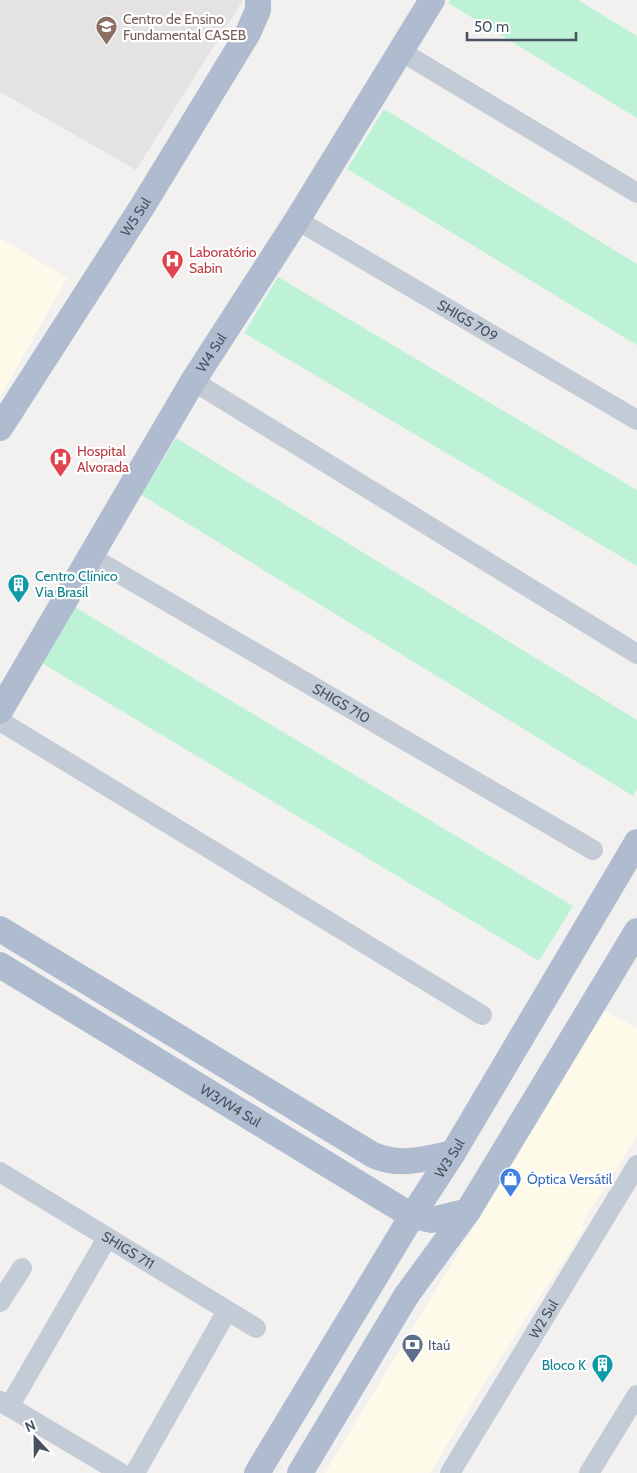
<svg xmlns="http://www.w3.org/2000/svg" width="637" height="1473" font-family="Cabin,sans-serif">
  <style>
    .commercial { fill: #fdfaea }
    .education { fill: #e4e2e2 }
    .green { fill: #bef2d7 }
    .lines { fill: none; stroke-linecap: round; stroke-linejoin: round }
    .minor { stroke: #c3cbd6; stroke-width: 20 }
    .major { stroke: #afbcd0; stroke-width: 26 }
    .labels { text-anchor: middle; stroke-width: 4.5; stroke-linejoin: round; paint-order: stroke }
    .education-label { font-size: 14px; fill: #785e54; stroke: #fff; text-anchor: start }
    .street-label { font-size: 14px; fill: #47515f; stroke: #fff }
    .health-label { font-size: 14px; fill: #be3a42; stroke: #fff; text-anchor: start }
    .culture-label { font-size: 14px; fill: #0d838f; stroke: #fff; text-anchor: start }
    .shop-label { font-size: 14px; fill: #366cbe; stroke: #fff; text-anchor: start }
    .service-label { font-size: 14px; fill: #4e5e75; stroke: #fff; text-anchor: start }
  </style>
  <rect width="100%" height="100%" fill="#f3f1f0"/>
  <g class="commercial">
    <path d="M0 238 67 278 0 397Z"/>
    <path d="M605 1011 637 1028V1136L581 1225 585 1228 491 1372 430 1473H325Z"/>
  </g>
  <path class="education" d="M0 0H243L136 170 0 92Z"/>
  <g class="green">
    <path d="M450 0H578L637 36V118L448 3Z"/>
    <path d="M384 109 637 264V345L347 169Z"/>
    <path d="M278 277 637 490V566L244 333Z"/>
    <path d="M176 438 637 720V789L633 796 141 495Z"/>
    <path d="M73 606 573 906 539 961 40 662Z"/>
  </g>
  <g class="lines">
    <g class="minor">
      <path d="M402 52 637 193"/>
      <path id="s1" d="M297 220 637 420"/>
      <path d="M193 381 637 654"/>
      <path id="s2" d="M91 557 593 850"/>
      <path d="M0 721 482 1015"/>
      <path id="s3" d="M0 1172 256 1328"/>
      <path d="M0 1302 22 1268"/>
      <path d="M0 1401 121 1473"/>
      <path d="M9 1407 107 1238"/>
      <path d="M135 1473 227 1311"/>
      <path id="s4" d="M450 1473 637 1165"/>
      <path d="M589 1473 637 1395"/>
    </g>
    <g class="major">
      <path id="s5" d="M0 428 142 207 248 33 258 10V0"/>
      <path id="s6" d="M0 711 193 381 297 220 432 0"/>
      <path d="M0 929 373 1155C400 1167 425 1159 453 1153"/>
      <path id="s7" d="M0 965 412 1216 432 1220 468 1211"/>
      <path id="s8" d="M257 1473 412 1216 453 1153 637 842"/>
      <path d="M300 1473 406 1296 468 1211 637 931"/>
    </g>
  </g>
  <defs>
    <symbol id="school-pin" viewBox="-11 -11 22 30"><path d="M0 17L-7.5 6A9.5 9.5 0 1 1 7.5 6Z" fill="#8d6e63" stroke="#fff"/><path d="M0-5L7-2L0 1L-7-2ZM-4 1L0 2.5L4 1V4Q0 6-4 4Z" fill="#fff"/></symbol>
    <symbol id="hospital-pin" viewBox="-11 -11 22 30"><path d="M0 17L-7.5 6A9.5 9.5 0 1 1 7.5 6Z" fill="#e0444e" stroke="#fff"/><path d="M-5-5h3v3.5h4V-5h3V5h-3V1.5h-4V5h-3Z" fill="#fff"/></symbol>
    <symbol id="building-pin" viewBox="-11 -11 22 30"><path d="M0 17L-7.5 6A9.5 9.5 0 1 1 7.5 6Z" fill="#0f9aa8" stroke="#fff"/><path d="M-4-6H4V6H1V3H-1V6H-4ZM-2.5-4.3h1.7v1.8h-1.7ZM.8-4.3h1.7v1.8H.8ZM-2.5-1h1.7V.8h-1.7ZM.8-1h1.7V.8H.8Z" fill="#fff"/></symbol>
    <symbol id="shop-pin" viewBox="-11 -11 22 30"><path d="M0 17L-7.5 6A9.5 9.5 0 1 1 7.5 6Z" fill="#3f7fe0" stroke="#fff"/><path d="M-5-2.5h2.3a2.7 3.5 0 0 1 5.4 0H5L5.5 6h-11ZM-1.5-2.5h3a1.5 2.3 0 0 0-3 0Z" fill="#fff"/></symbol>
    <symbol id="bank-pin" viewBox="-11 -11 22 30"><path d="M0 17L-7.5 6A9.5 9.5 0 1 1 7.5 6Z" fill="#5c6f8a" stroke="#fff"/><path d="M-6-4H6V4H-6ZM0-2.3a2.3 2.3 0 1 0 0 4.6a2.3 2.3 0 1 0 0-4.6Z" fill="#fff"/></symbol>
  </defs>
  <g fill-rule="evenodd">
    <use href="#school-pin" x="94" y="14" width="25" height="34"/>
    <use href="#hospital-pin" x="160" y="248" width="25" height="34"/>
    <use href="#hospital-pin" x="48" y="446" width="25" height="34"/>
    <use href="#building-pin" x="6" y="572" width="25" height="34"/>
    <use href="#shop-pin" x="498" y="1166" width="25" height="34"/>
    <use href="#bank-pin" x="400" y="1332" width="25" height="34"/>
    <use href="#building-pin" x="590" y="1352" width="25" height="34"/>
  </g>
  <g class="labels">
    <g class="education-label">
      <text x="123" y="24">Centro de Ensino<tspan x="123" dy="16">Fundamental CASEB</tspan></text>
    </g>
    <g class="street-label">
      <text dy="5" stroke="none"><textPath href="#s5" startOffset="251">W5 Sul</textPath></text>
      <text dy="5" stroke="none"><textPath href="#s1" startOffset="198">SHIGS 709</textPath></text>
      <text dy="5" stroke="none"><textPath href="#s6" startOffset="416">W4 Sul</textPath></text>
      <text dy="5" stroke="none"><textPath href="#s2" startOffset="290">SHIGS 710</textPath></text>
      <text dy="5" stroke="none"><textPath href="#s7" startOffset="270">W3/W4 Sul</textPath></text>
      <text dy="5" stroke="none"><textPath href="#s8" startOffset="369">W3 Sul</textPath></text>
      <text dy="5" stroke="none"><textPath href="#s3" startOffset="150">SHIGS 711</textPath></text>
      <text dy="5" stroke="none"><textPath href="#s4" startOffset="180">W2 Sul</textPath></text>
    </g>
    <g class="health-label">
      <text x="189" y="257">Laboratório<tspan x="189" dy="16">Sabin</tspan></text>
      <text x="77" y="456">Hospital<tspan x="77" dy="16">Alvorada</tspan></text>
    </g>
    <g class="culture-label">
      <text x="35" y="581">Centro Clínico<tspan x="35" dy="16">Via Brasil</tspan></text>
      <text x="586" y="1370" text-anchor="end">Bloco K</text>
    </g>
    <g class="shop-label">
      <text x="527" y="1184">Óptica Versátil</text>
    </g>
    <g class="service-label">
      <text x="428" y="1350">Itaú</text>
    </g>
  </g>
  <g transform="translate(35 1438) rotate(338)" stroke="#ffffff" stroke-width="4" paint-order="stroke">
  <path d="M0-4L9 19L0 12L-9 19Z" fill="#47515f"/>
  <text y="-8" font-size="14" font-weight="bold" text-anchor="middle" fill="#47515f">N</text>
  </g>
  <path d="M467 32v8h109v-8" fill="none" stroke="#47515f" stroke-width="2.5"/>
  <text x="474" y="32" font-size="15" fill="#47515f" stroke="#ffffff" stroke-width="4" paint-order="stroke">50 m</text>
</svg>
